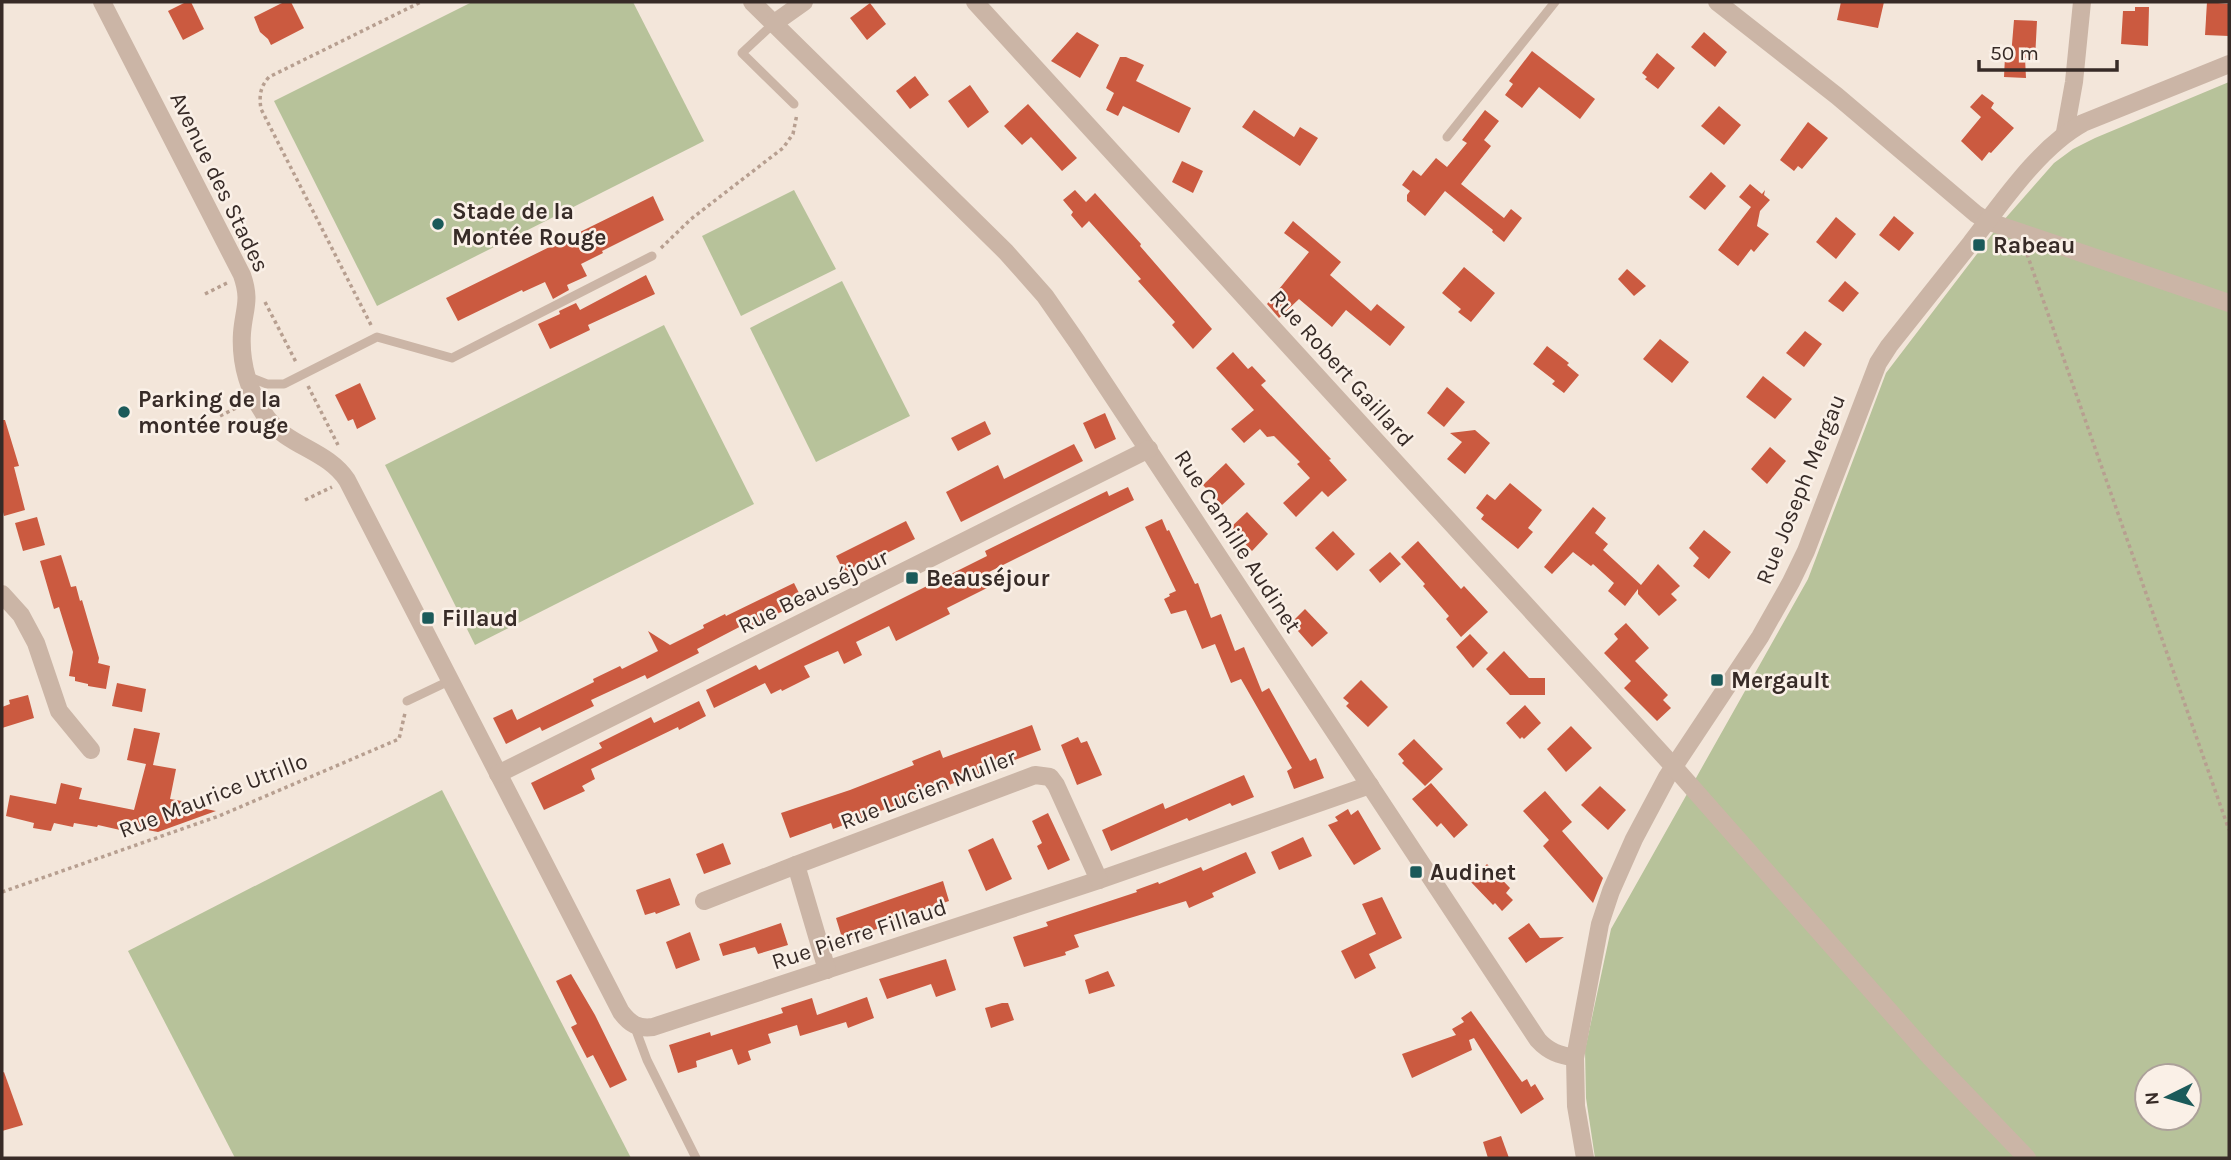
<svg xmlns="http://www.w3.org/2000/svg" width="2231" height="1160" font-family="Karla,sans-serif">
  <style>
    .green { fill: #b7c29a; fill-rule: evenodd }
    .building { fill: #cb5a40 }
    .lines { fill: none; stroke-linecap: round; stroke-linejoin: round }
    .path { stroke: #b79f90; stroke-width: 3.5; stroke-dasharray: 3.5 3.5; stroke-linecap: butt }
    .service { stroke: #cbb5a6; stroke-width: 9 }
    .minor { stroke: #cbb5a6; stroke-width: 18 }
    .tertiary { stroke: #cbb5a6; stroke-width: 18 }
    .poi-dot { fill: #1b5a5a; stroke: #faf0e7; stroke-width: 2.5 }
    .labels { text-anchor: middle; stroke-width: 5; stroke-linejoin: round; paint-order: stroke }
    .street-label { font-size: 23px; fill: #372b27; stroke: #faf0e7 }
    .poi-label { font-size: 23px; font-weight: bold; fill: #372b27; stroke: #faf0e7; text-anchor: start }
  </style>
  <rect width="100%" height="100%" fill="#f3e6da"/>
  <g class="green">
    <path d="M472 2H633L704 141 377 306 274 101Z"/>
    <path d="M2229 82V1158H1595L1586 1098 1585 1050 1611 929 1808 579 1886 373 1996 229 2054 163 2073 149 2095 138ZM2147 1076H2189V1118H2147Z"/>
    <path d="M794 190 836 269 741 316 702 236Z"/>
    <path d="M842 281 910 416 816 462 750 328Z"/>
    <path d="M664 325 754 504 475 645 385 465Z"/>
    <path d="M442 790 631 1158H235L128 951Z"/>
  </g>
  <g class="building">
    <path d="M186 2H191L204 29 183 40 168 11Z"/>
    <path d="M284 2H291L304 28 271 45 268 39 260 32 254 17Z"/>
    <path d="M1841 2H1884L1878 28 1837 20Z"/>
    <path d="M2207 2 2229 4V36L2205 35Z"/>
    <path d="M870 3 886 24 867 40 850 18Z"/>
    <path d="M2135 7H2149L2148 46 2121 44 2123 11H2135Z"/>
    <path d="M2014 20 2037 21 2035 59 2025 58 2026 78 2004 77 2005 56H2011Z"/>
    <path d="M1077 32 1099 45 1080 78 1051 61Z"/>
    <path d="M1704 32 1727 52 1715 67 1691 47Z"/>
    <path d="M1532 51 1595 99 1580 119 1539 87 1522 108 1505 95 1513 84 1509 81Z"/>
    <path d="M1657 53 1675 68 1658 89 1645 79 1647 77 1642 73Z"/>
    <path d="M1120 57H1126L1144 65 1136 81 1191 108 1179 133 1123 106 1118 116 1106 110 1114 93 1106 88Z"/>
    <path d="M915 76 929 95 910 109 896 91Z"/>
    <path d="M970 85 989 112 968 128 948 101Z"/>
    <path d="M1982 94 1994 103 1991 108 2014 128 1991 153 1989 152 1982 161 1961 141 1981 117 1970 107Z"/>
    <path d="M1028 104 1077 158 1062 171 1031 137 1022 145 1004 126Z"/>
    <path d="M1719 106 1741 125 1724 145 1701 126Z"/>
    <path d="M1254 110 1294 137 1300 127 1318 138 1300 166 1242 127Z"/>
    <path d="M1485 110 1499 121 1484 140 1491 146 1461 184 1504 218 1511 209 1522 218 1504 242 1492 232 1493 230 1445 191 1425 216 1407 201V195L1410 191 1402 185 1413 170 1421 176 1436 158 1447 167 1467 143 1462 140Z"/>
    <path d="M1808 122 1828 138 1802 169 1798 166 1794 171 1780 160Z"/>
    <path d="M1182 161 1203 171 1193 193 1172 182Z"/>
    <path d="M1711 172 1726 186 1705 210 1689 197Z"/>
    <path d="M1750 184 1762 194 1765 190 1764 195 1770 200 1760 211 1757 226 1769 234 1754 252 1751 249 1738 266 1718 250 1751 207 1739 197Z"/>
    <path d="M1075 190 1086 202 1095 193 1141 244 1140 246 1212 329 1193 349 1172 325 1175 322 1138 281 1141 279 1089 221 1082 228 1071 215 1073 212 1063 200Z"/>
    <path d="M653 196 664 220 602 251 603 253 581 264 587 276 567 285 569 290 553 299 545 282 523 292 522 290 458 321 446 298Z"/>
    <path d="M1894 216 1914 233 1899 251 1879 235Z"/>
    <path d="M1836 217 1856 234 1836 259 1816 242Z"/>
    <path d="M1293 221 1341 262 1330 275 1371 311 1377 304 1405 327 1390 346 1346 310 1332 327 1299 299 1279 318 1267 304 1309 252 1284 233Z"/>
    <path d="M1464 267 1495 293 1471 322 1458 312 1461 309 1442 293Z"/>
    <path d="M1627 269 1646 286 1634 296 1618 279Z"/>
    <path d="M646 275 655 294 588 325 590 330 550 349 538 324 560 314 559 311 576 303 580 310Z"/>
    <path d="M1845 281 1859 293 1843 312 1828 301Z"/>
    <path d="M1805 331 1822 344 1804 367 1786 353Z"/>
    <path d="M1660 339 1689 362 1672 383 1643 359Z"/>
    <path d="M1547 346 1569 363 1567 365 1579 375 1564 393 1552 384 1555 381 1533 364Z"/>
    <path d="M1233 352 1248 369 1252 366 1266 381 1261 385 1331 459 1329 460 1347 480 1328 497 1322 491 1296 517 1283 503 1310 478 1297 464 1300 462 1274 436 1267 437 1260 429 1244 443 1231 429 1254 410 1216 368Z"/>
    <path d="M1763 376 1792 399 1775 419 1746 397Z"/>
    <path d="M360 383 376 419 357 429 353 419 348 421 335 395Z"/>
    <path d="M1447 387 1465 402 1444 427 1427 413Z"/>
    <path d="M1105 413 1116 439 1095 449 1083 423Z"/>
    <path d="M2 420H5L19 466 14 467 25 510 4 516 2 508Z"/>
    <path d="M985 421 991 434 958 451 951 438Z"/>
    <path d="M1475 430 1490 443 1465 474 1447 459 1462 442 1450 433Z"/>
    <path d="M1074 444 1083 461 961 522 946 492 998 465 1004 479Z"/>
    <path d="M1770 447 1786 461 1767 484 1751 469Z"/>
    <path d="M1226 463 1245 484 1222 505 1203 485Z"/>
    <path d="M1510 483 1542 510 1528 528 1533 532 1518 549 1481 519 1484 515 1476 508 1487 494 1495 500Z"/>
    <path d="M1128 487 1134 500 985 574 991 586 947 608 950 614 896 641 889 626 856 642 862 655 844 664 838 651 804 666 810 677 782 691 781 689 771 694 765 683 714 708 706 690 756 665 759 670 987 556 985 551 1107 491 1109 496Z"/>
    <path d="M1593 507 1606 518 1595 533 1608 544 1603 550 1641 585 1658 564 1680 586 1671 594 1677 600 1659 616 1638 594V589L1625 606 1608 591 1614 583 1593 564 1591 566 1573 552 1552 574 1544 567Z"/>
    <path d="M1247 512 1268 534 1252 551 1230 528Z"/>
    <path d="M37 517 45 545 23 551 15 523Z"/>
    <path d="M1162 519 1167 531 1169 530 1195 584 1198 583 1211 618 1221 614 1235 651 1244 647 1262 692 1269 688 1310 761 1316 758 1324 778 1294 789 1287 771 1292 768 1241 679 1231 683 1215 644 1202 649 1186 610 1171 614 1164 599 1170 596 1169 594 1176 591 1145 527Z"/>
    <path d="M906 521 915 539 845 574 836 556Z"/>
    <path d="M1704 530 1731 552 1709 579 1693 566 1699 558 1689 548Z"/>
    <path d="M1333 531 1355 554 1337 571 1315 548Z"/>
    <path d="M1418 541 1461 589 1464 586 1488 612 1461 637 1446 619 1449 616 1423 586 1425 584 1401 557Z"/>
    <path d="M1390 552 1401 564 1380 583 1369 570Z"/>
    <path d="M61 555 71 587 76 586 80 601 82 600 99 658 98 663 110 666 106 689 88 686V684L75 681V677L69 676 73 652 59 607 54 609 40 561Z"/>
    <path d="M794 583 803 601 751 627 749 622 697 649 699 653 647 679 645 675 591 700 594 706 542 731 540 727 506 744 493 718 512 709 517 720 594 682 593 679 620 666 622 669 658 651 648 631 670 645 704 628 703 625 725 614 726 616Z"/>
    <path d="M1305 609 1328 633 1312 647 1291 623Z"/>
    <path d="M1626 623 1649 648 1635 661 1668 695 1663 700 1671 708 1657 721 1624 688 1631 681 1604 653 1618 639 1614 634Z"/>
    <path d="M1470 634 1488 653 1473 668 1456 647Z"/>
    <path d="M1504 651 1529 678H1545V695H1510L1486 669Z"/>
    <path d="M1361 680 1388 707 1368 727 1346 706 1349 703 1343 698Z"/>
    <path d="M117 683 146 689 142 712 112 706Z"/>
    <path d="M28 695 34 718 2 728V707L10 704 9 700Z"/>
    <path d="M699 701 706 716 679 730 678 727 591 769 595 779 582 786 585 791 544 810 531 783 602 748 599 743 651 717 654 723Z"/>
    <path d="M1525 705 1541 723 1524 739 1522 737 1520 739 1506 723Z"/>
    <path d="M1032 725 1041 750 833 829 831 823 790 838 781 813 850 790 914 765 912 761 940 750 943 758Z"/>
    <path d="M1571 726 1592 748 1566 772 1547 749Z"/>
    <path d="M134 728 160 733 153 765 176 769 170 799 182 801 181 804 216 811 158 832 131 827 129 832 98 825 97 827 74 823 73 827 54 823 51 831 33 828 34 823 6 816 10 795 56 804 61 783 82 788 79 799 134 810 146 764 127 760Z"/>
    <path d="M1078 737 1081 743 1087 741 1102 775 1077 785 1061 745Z"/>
    <path d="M1414 739 1443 769 1425 786 1402 763 1404 761 1398 754Z"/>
    <path d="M1244 775 1254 797 1232 806 1230 803 1189 821 1187 818 1111 851 1102 830 1163 803 1165 809Z"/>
    <path d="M1431 783 1468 825 1454 838 1441 823 1437 827 1412 799Z"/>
    <path d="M1600 786 1626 810 1608 830 1581 805Z"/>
    <path d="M1545 791 1572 822 1562 831 1603 878 1593 903 1543 846 1549 840 1523 811Z"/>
    <path d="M1348 809 1351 815 1358 810 1381 849 1354 865 1328 825 1338 821 1335 817Z"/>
    <path d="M1048 813 1070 860 1048 870 1037 846 1042 843 1032 821Z"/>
    <path d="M1303 837 1312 856 1279 870 1271 852Z"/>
    <path d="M993 838 1012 879 986 891 968 850Z"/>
    <path d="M723 843 731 864 704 874 696 854Z"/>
    <path d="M1246 852 1256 873 1212 893 1214 897 1189 908 1186 901 1074 935 1079 947 1065 952 1066 955 1024 967 1013 937 1048 926 1046 922 1137 892 1136 890 1158 882 1159 884 1201 867 1203 871Z"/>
    <path d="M1487 864 1510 888 1506 893 1513 900 1502 911 1495 903 1493 905 1470 881Z"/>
    <path d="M670 878 680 905 656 914 655 912 645 915 636 890Z"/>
    <path d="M943 881 949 901 901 917 902 920 843 941 836 918Z"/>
    <path d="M1382 897 1402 938 1369 954 1376 968 1355 979 1341 951 1376 934 1362 904Z"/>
    <path d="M781 923 788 945 758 954 755 947 723 956 719 944Z"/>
    <path d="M1529 923 1540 938 1564 937 1526 963 1508 938Z"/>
    <path d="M690 932 700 960 676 969 666 942Z"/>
    <path d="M946 959 956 990 936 997 931 984 887 999 879 979Z"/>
    <path d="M1108 971 1115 986 1089 994 1085 980Z"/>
    <path d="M571 974 595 1015 627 1080 610 1088 593 1055 587 1058 571 1027 577 1024 556 981Z"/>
    <path d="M867 997 874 1018 848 1028 846 1022 800 1036 797 1025 768 1034 771 1043 748 1051 751 1060 738 1065 732 1049 696 1061 697 1067 678 1073 669 1045 710 1032 711 1036 783 1013 781 1008 812 998 817 1015Z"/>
    <path d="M1002 1003H1008L1014 1020 991 1028 985 1008Z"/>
    <path d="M1471 1011 1522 1082 1527 1079 1531 1087 1535 1084 1544 1099 1521 1114 1474 1038 1469 1040 1472 1050 1412 1078 1402 1054 1456 1035 1452 1029 1464 1022 1461 1018Z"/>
    <path d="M4 1072 23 1125 2 1131V1073Z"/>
    <path d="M1501 1136 1509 1158H1488L1483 1142Z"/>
  </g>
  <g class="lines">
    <g class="path">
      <path d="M661 248 691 219 783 148 793 134 797 114"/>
      <path d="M2027 254 2229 830"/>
      <path d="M205 294 227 283"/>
      <path d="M265 302 297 364"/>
      <path d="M371 325 261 109C259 96 260 87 269 77L421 2"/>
      <path d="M308 386 338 445"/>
      <path d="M220 416 240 406"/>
      <path d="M305 500 332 487"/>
      <path d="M2 892 219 816 399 739 405 713"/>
    </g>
    <g class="service">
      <path d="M773 24 742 53 794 104"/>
      <path d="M1447 137 1555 2"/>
      <path d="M247 376 267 384H284L377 337 452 358 652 256"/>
      <path d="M407 701 449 681"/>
      <path d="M634 1025 647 1060 696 1158"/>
    </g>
    <g class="minor">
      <path d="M102 2 242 275C251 301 244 308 242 333 240 363 249 394 267 418 289 447 327 450 347 480L621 1012C630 1024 638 1029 653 1027L1099 880 1370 785"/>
      <path d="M752 2 1006 252 1045 296 1077 342 1538 1040C1549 1052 1559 1055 1575 1058"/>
      <path d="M1717 2 1837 96 1976 214 1987 221 2229 303"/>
      <path d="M773 24 804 2"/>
      <path d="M2065 132 2074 82 2082 2"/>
      <path d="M2 594 21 615 36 643 59 711 91 750"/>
      <path d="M498 774 1149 449"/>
      <path d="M704 901 796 865"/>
      <path d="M827 970 796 865 1035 775 1050 777 1056 785 1099 880"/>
      <path d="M1585 1158 1576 1106 1575 1058 1600 924 1611 891 1634 839 1667 777 1760 637 1791 582 1806 551 1878 363 1889 346C1916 312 1943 278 1970 244 2001 204 2039 147 2083 123L2229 64"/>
    </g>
    <path class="tertiary" d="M975 2 1674 767 1930 1057 2027 1158"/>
  </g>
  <g class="poi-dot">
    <circle cx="438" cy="224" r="7"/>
    <rect x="1972" y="238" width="14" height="14" rx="3.5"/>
    <circle cx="124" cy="412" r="7"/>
    <rect x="905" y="571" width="14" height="14" rx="3.5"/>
    <rect x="421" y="611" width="14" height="14" rx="3.5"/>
    <rect x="1710" y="673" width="14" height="14" rx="3.5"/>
    <rect x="1409" y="865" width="14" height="14" rx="3.5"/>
  </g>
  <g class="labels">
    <g class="street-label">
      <text transform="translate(220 182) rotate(64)" y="8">Avenue des Stades</text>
      <text transform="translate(1342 368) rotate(48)" y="8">Rue Robert Gaillard</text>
      <text transform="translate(1800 489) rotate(-68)" y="8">Rue Joseph Mergau</text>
      <text transform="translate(1238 541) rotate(57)" y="8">Rue Camille Audinet</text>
      <text transform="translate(813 591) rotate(-26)" y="8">Rue Beauséjour</text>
      <text transform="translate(928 789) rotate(-21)" y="8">Rue Lucien Muller</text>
      <text transform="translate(213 795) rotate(-21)" y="8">Rue Maurice Utrillo</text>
      <text transform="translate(859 934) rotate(-18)" y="8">Rue Pierre Fillaud</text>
    </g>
    <g class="poi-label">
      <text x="452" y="219">Stade de la<tspan x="452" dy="26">Montée Rouge</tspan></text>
      <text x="1993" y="253">Rabeau</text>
      <text x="138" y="407">Parking de la<tspan x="138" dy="26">montée rouge</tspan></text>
      <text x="926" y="586">Beauséjour</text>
      <text x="442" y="626">Fillaud</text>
      <text x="1731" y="688">Mergault</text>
      <text x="1430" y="880">Audinet</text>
    </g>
  </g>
  <rect width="2231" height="1160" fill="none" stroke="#372b27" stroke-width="7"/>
  <g transform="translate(2168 1097) rotate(265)"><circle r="33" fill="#faf0e7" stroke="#aca19a" stroke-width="2"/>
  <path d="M0-5L12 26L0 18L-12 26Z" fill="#1b5a5a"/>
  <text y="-10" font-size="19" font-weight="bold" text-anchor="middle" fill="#372b27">N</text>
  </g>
  <path d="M1979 60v10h138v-10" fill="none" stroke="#372b27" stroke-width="3.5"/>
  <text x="1990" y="60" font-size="21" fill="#372b27" stroke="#faf0e7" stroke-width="5" paint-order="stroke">50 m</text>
</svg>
